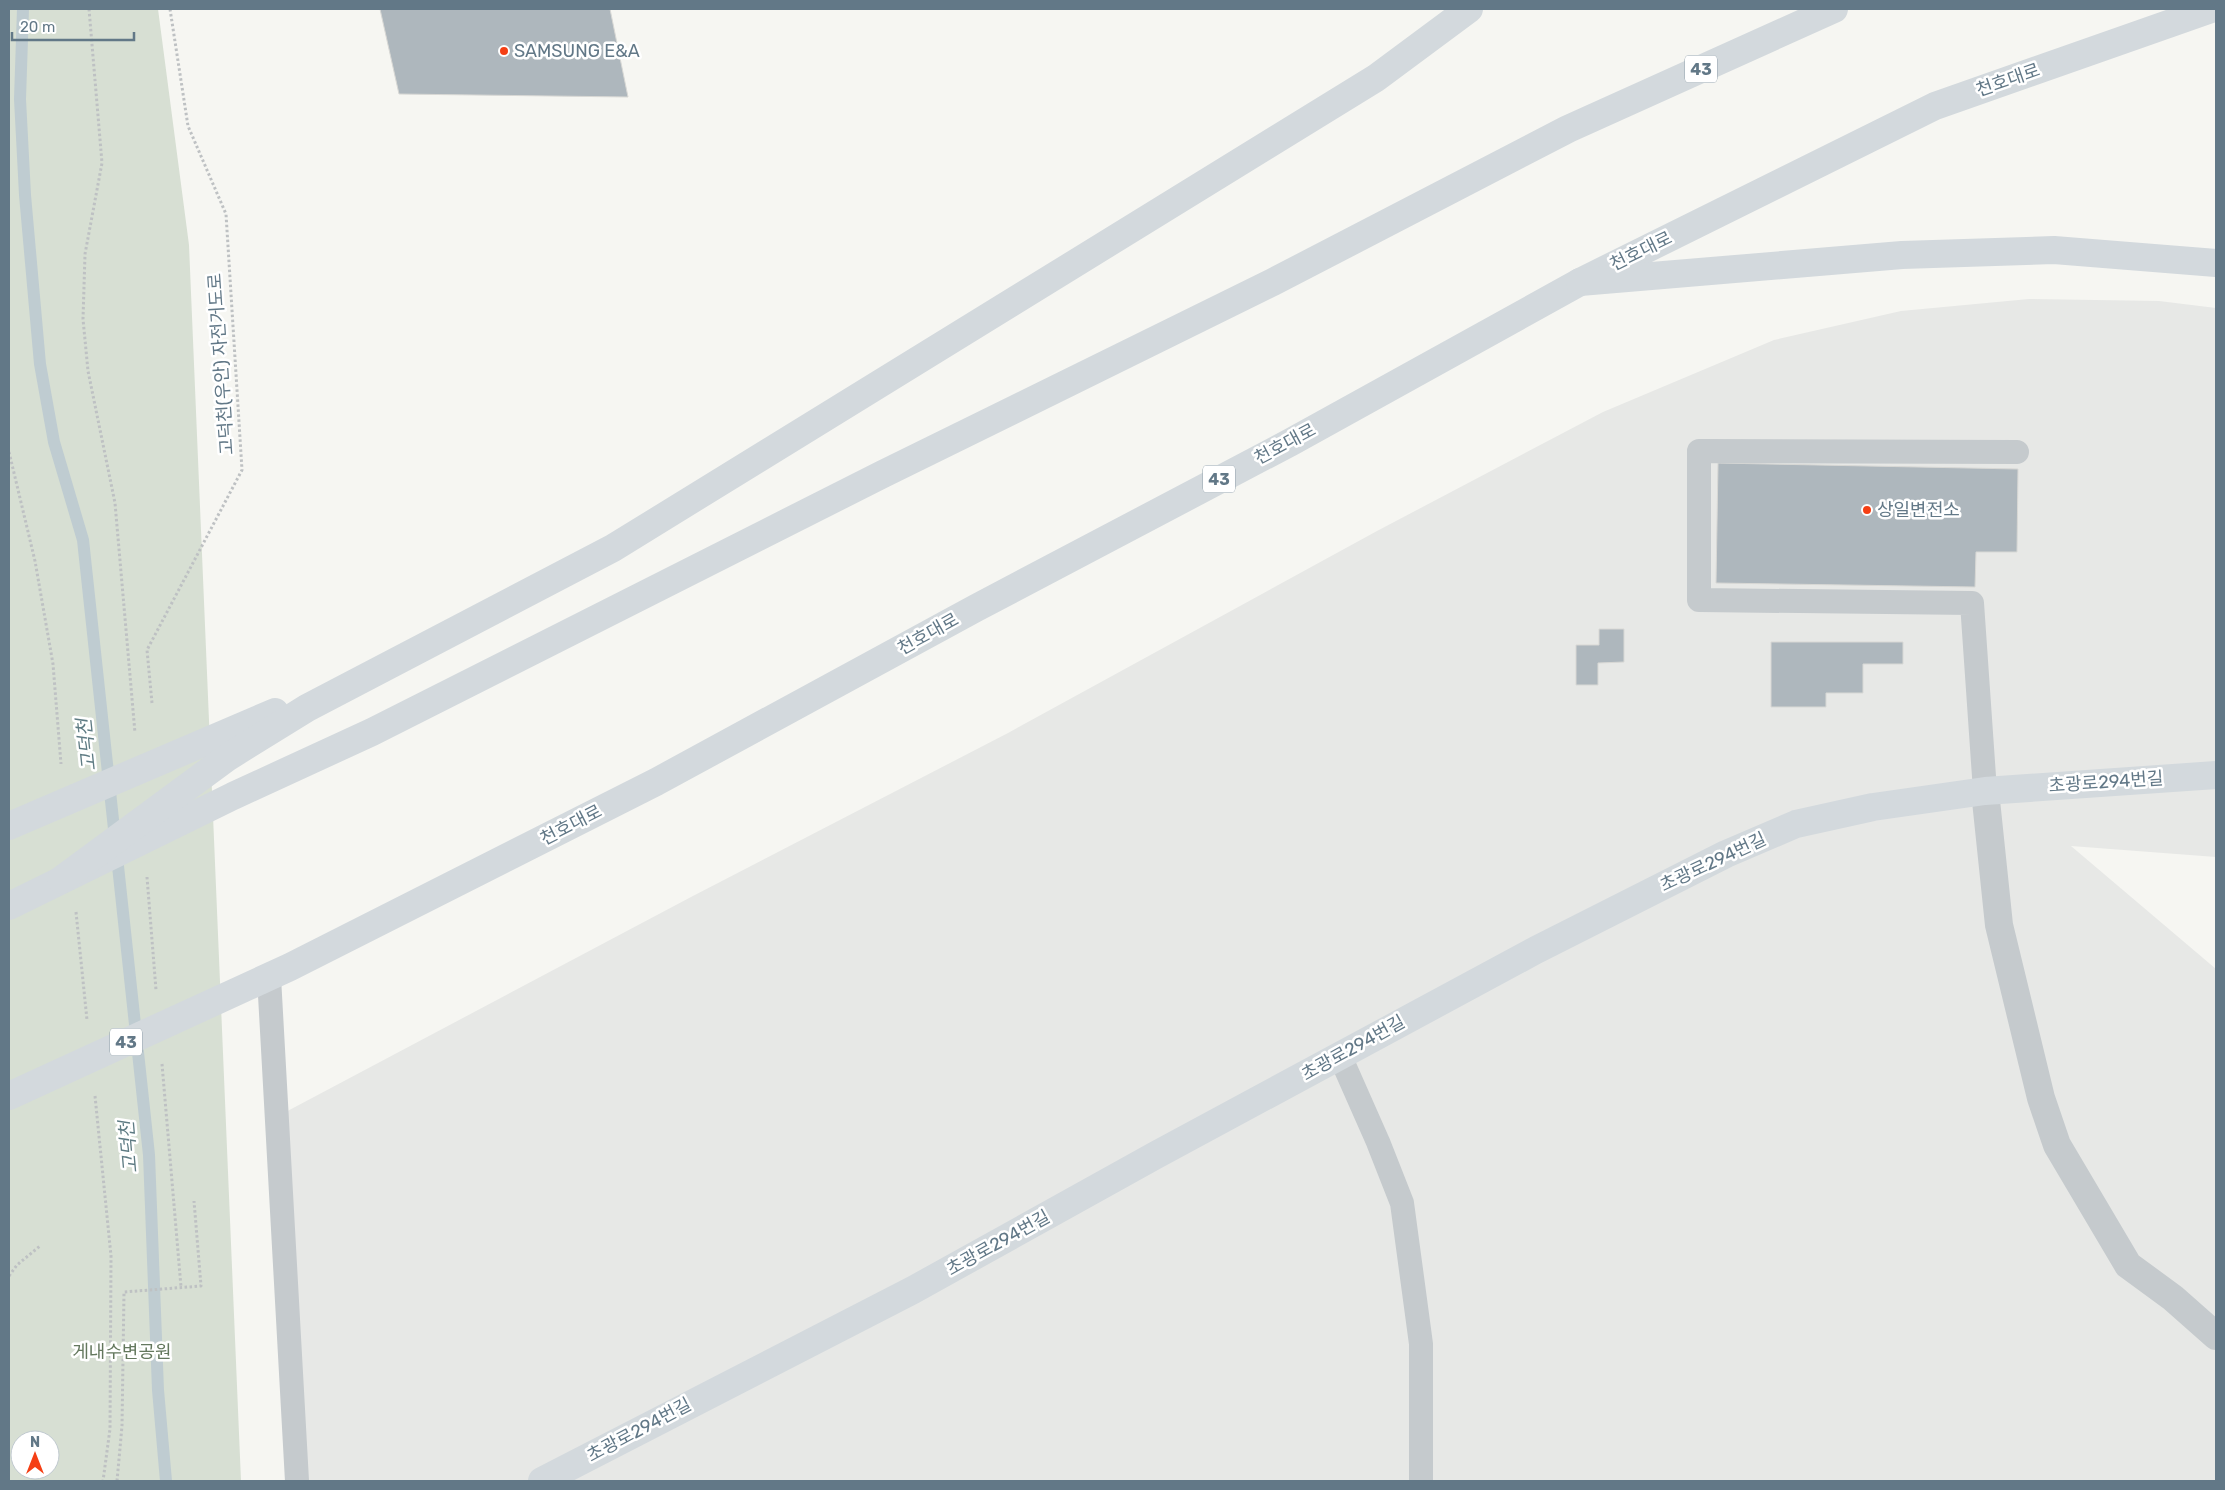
<svg xmlns="http://www.w3.org/2000/svg" width="2225" height="1490" font-family="Rubik,'Noto Sans KR',sans-serif">
  <style>
    .built { fill: #e7e8e6 }
    .green { fill: #d7dfd3; fill-rule: evenodd }
    .lines { fill: none; stroke-linecap: round; stroke-linejoin: round }
    .stream { stroke: #bfccd1; stroke-width: 12 }
    .building { fill: #aeb7bd; stroke: #d8d8d5 }
    .path { stroke: #bec1c3; stroke-width: 3; stroke-dasharray: 2.5 2.5; stroke-linecap: butt }
    .lane { stroke: #c5cacd; stroke-width: 24 }
    .street { stroke: #c5cacd; stroke-width: 28 }
    .secondary { stroke: #d3d9dd; stroke-width: 28 }
    .primary { stroke: #d3d9dd; stroke-width: 28 }
    .highway { stroke: #d3d9dd; stroke-width: 28 }
    .poi-dot { fill: #f53f14; stroke: #fff; stroke-width: 2 }
    .labels { text-anchor: middle; stroke-width: 5; stroke-linejoin: round; paint-order: stroke }
    .shield { fill: #fff; stroke: #91a0ab; stroke-width: 1 }
    .shield-label { font-size: 16px; font-weight: bold; fill: #627887 }
    .poi-label { font-size: 18px; fill: #627887; stroke: #fff; text-anchor: start }
    .street-label { font-size: 18px; fill: #627887; stroke: #fff }
    .park-label { font-size: 18px; fill: #64785e; stroke: #fff }
    .water-label { font-size: 19px; font-style: italic; fill: #5e7b83; stroke: #fff }
  </style>
  <rect width="100%" height="100%" fill="#f6f6f2"/>
  <path class="built" d="M2029 299 2159 301 2216 308V857L2071 846 2216 969V1481H302L280 1115 691 897 1008 733 1377 531 1603 412 1774 340 1901 311Z"/>
  <path class="green" d="M9 9H158L189 245 241 1481H9ZM20 1440H50V1470H20Z"/>
  <g class="lines">
    <path class="stream" d="M23 9 20 99 25 195 40 364 54 442 83 540 149 1155 158 1390 166 1481"/>
  </g>
  <g class="building">
    <path d="M380 9H610L628 97 399 94Z"/>
    <path d="M1718 463 2018 469 2017 552H1976L1975 587 1716 583Z"/>
    <path d="M1599 629H1624V662L1598 663V685H1576V645H1599Z"/>
    <path d="M1771 642H1903V664H1863V693H1826V707H1771Z"/>
  </g>
  <g class="lines">
    <g class="path">
      <path d="M89 9 102 163 85 254 83 319 88 371 115 503 135 733"/>
      <path d="M9 452 35 561 53 664 61 764"/>
      <path d="M152 703 147 650 242 470 226 214 188 126 170 9"/>
      <path d="M147 877 156 990"/>
      <path d="M76 912 87 1020"/>
      <path d="M162 1064 181 1287"/>
      <path d="M95 1096 111 1256 110 1429 103 1481"/>
      <path d="M9 1276 17 1265 40 1246"/>
      <path d="M117 1481 122 1426 124 1292 201 1286 194 1201"/>
    </g>
    <g class="lane">
      <path d="M1985 791 1972 603 1699 600V451L2017 452"/>
      <path d="M269 977 297 1481"/>
      <path d="M1340 1056 1378 1142 1402 1203 1421 1344V1481"/>
    </g>
    <path class="street" d="M1985 791 1999 925 2041 1098 2057 1145 2128 1265 2173 1298 2216 1336"/>
    <path class="secondary" d="M542 1481 913 1290 1156 1155 1536 950 1726 854 1796 824 1873 807 1985 791 2216 775"/>
    <g class="primary">
      <path d="M9 906 233 796 372 732 883 474 1273 282 1568 129 1834 9"/>
      <path d="M9 1096 290 967 656 782 976 608 1291 442 1580 282 1935 106 2211 9"/>
    </g>
    <g class="highway">
      <path d="M1580 282 1902 255 2054 250 2216 263"/>
      <path d="M9 826 275 712"/>
      <path d="M61 880 228 757 307 708 613 548 1376 78 1469 9"/>
    </g>
  </g>
  <g class="poi-dot">
    <circle cx="504" cy="51" r="5"/>
    <circle cx="1867" cy="510" r="5"/>
  </g>
  <g class="labels">
    <g class="shield">
      <rect x="1685" y="55.5" width="32" height="27" rx="4"/>
      <rect x="1203" y="465.5" width="32" height="27" rx="4"/>
      <rect x="110" y="1028.5" width="32" height="27" rx="4"/>
    </g>
    <g class="shield-label">
      <text x="1701" y="75">43</text>
      <text x="1219" y="485">43</text>
      <text x="126" y="1048">43</text>
    </g>
    <g class="poi-label">
      <text x="514" y="57">SAMSUNG E&amp;A</text>
      <text x="1877" y="516">상일변전소</text>
    </g>
    <g class="street-label">
      <text transform="translate(2008 80) rotate(-19)" y="6">천호대로</text>
      <text transform="translate(1641 251) rotate(-26)" y="6">천호대로</text>
      <text transform="translate(221 364) rotate(-94)" y="6">고덕천(우안) 자전거도로</text>
      <text transform="translate(1285 444) rotate(-28)" y="6">천호대로</text>
      <text transform="translate(928 634) rotate(-29)" y="6">천호대로</text>
      <text transform="translate(2106 782) rotate(-4)" y="6">초광로294번길</text>
      <text transform="translate(571 825) rotate(-27)" y="6">천호대로</text>
      <text transform="translate(1713 862) rotate(-25)" y="6">초광로294번길</text>
      <text transform="translate(1353 1048) rotate(-29)" y="6">초광로294번길</text>
      <text transform="translate(998 1243) rotate(-29)" y="6">초광로294번길</text>
      <text transform="translate(639 1430) rotate(-28)" y="6">초광로294번길</text>
    </g>
    <g class="park-label">
      <text x="122" y="1358">게내수변공원</text>
    </g>
    <g class="water-label">
      <text transform="translate(86 745) rotate(-96)" y="7">고덕천</text>
      <text transform="translate(128 1147) rotate(-95)" y="7">고덕천</text>
    </g>
  </g>
  <rect width="2225" height="1490" fill="none" stroke="#627887" stroke-width="20"/>
  <g transform="translate(35 1455)"><circle r="24" fill="#ffffff" stroke="#c0c9cf"/>
  <path d="M0-4L9 19L0 12L-9 19Z" fill="#f53f14"/>
  <text y="-8" font-size="14" font-weight="bold" text-anchor="middle" fill="#627887">N</text>
  </g>
  <path d="M12 32v8h122v-8" fill="none" stroke="#627887" stroke-width="2.5"/>
  <text x="20" y="32" font-size="15" fill="#627887" stroke="#ffffff" stroke-width="4" paint-order="stroke">20 m</text>
</svg>
